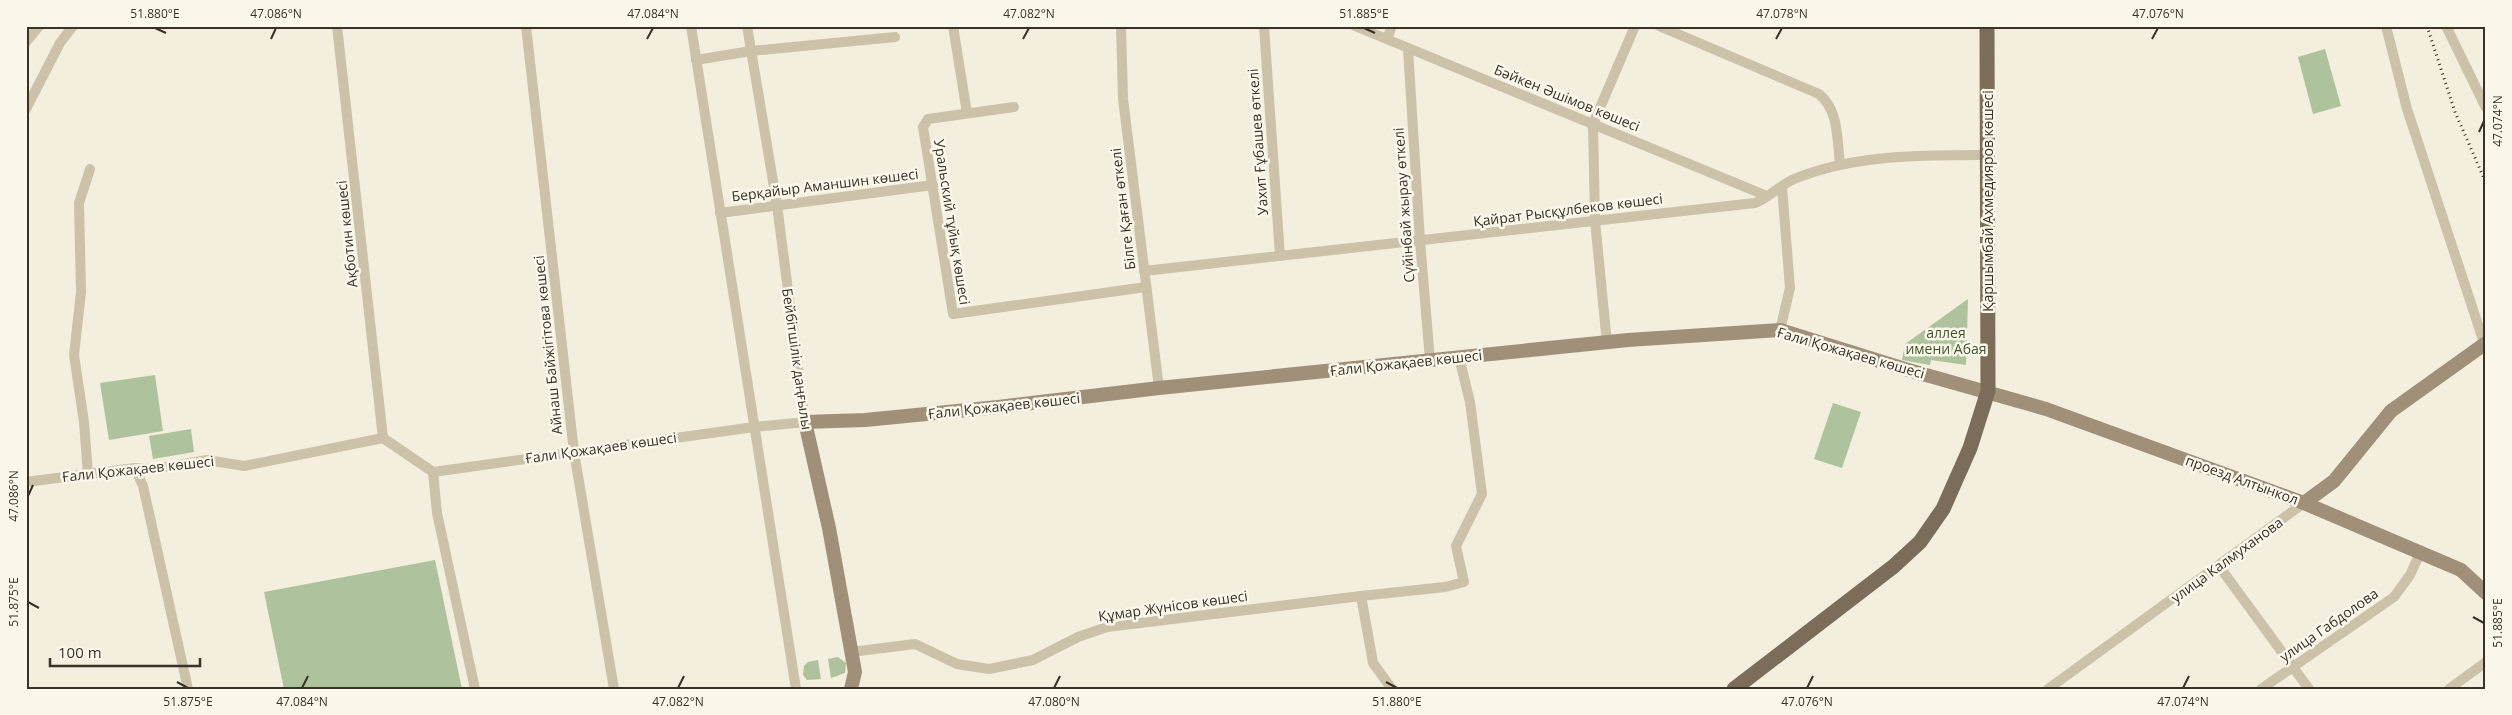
<svg xmlns="http://www.w3.org/2000/svg" width="2512" height="715" font-family="'Open Sans',sans-serif">
  <style>
    .green { fill: #aec39d }
    .lines { fill: none; stroke-linecap: round; stroke-linejoin: round }
    .street { stroke: #ccc1a9; stroke-width: 10 }
    .secondary { stroke: #a0907a; stroke-width: 14 }
    .primary { stroke: #7b6d5a; stroke-width: 15 }
    .rail { stroke: #393229; stroke-width: 3; stroke-dasharray: 1 4; stroke-linecap: butt }
    .ticks { fill: none; stroke: #393229; stroke-width: 2 }
    .labels { text-anchor: middle; stroke-width: 5; stroke-linejoin: round; paint-order: stroke }
    .street-label { font-size: 14px; fill: #393229; stroke: #fbf7eb }
    .park-label { font-size: 14px; fill: #3e582c; stroke: #fbf7eb }
    .neatline { fill: none; stroke: #393229; stroke-width: 2 }
    .ticks-label { font-size: 12px; text-anchor: middle; fill: #393229 }
  </style>
  <rect width="100%" height="100%" fill="#f3eede"/>
  <g class="green">
    <path d="M2325 49 2341 106 2313 114 2298 57Z"/>
    <path d="M1968 299 1966 365 1931 360 1930 365 1902 360 1905 344Z"/>
    <path d="M155 375 163 431 109 440 100 383Z"/>
    <path d="M1833 403 1861 412 1842 468 1814 459Z"/>
    <path d="M191 429 194 452 153 459 149 436Z"/>
    <path d="M435 560 462 689H284L264 592Z"/>
    <path d="M838 657 846 663 845 673 831 678 828 659Z"/>
    <path d="M818 660 821 679 807 680 803 675 804 666 808 662Z"/>
  </g>
  <g class="lines">
    <g class="street">
      <path d="M337 26 383 438"/>
      <path d="M526 26 574 452 614 689"/>
      <path d="M691 26 796 689"/>
      <path d="M953 26 967 113"/>
      <path d="M1121 26 1123 99 1159 388"/>
      <path d="M1264 26 1280 256"/>
      <path d="M1355 26 1767 196"/>
      <path d="M1659 26 1819 94C1839 110 1837 140 1840 164"/>
      <path d="M2386 26 2407 109 2484 343"/>
      <path d="M2446 26 2486 108"/>
      <path d="M1387 39 1392 26"/>
      <path d="M26 42 39 26"/>
      <path d="M1408 49 1420 241 1430 360"/>
      <path d="M696 60 751 51 895 37"/>
      <path d="M1014 107 928 119 923 127 953 314 1146 287"/>
      <path d="M26 109 60 43 73 26"/>
      <path d="M720 213 933 185"/>
      <path d="M1144 271 1755 203C1770 197 1780 185 1794 179 1855 154 1923 155 1987 155"/>
      <path d="M1780 330 1790 288 1782 187"/>
      <path d="M1607 343 1595 221 1593 124 1635 26"/>
      <path d="M135 468 143 486 188 689"/>
      <path d="M433 472 437 513 475 689"/>
      <path d="M88 474 84 422 74 355 81 292 79 203 90 169"/>
      <path d="M26 482 135 468 154 469 207 460 244 466 383 438 433 472 754 427 805 422 777 205 747 26"/>
      <path d="M2219 566 2309 689"/>
      <path d="M851 652 915 644 957 664 989 669 1033 660 1078 637 1107 627 1361 596"/>
      <path d="M1392 689 1373 663 1361 596 1445 587 1464 582 1456 546 1482 494 1470 402 1459 357"/>
      <path d="M2048 689 2304 503"/>
      <path d="M2261 689 2394 597 2410 575 2421 551"/>
      <path d="M2449 689 2486 662"/>
    </g>
    <g class="secondary">
      <path d="M2304 503 2334 481 2391 411 2486 343"/>
      <path d="M851 689 855 672 829 528 805 422 865 420 998 407 1159 388 1628 340 1780 330 1905 369 2046 409 2304 503 2461 570 2486 593"/>
    </g>
    <path class="primary" d="M1734 689 1894 566 1920 542 1943 509 1970 448 1988 391 1987 26"/>
    <path class="rail" d="M2427 26 2455 112 2486 183"/>
  </g>
  <path class="ticks" d="M155 28 166 33M1364 28 1375 33M271 39 276 28M647 39 653 28M1023 39 1029 28M1776 39 1782 28M2152 39 2158 28M2479 132 2484 121M28 496 33 485M28 602 39 608M2473 617 2484 623M177 682 188 688M1386 682 1397 688M302 688 308 676M678 688 684 676M1054 688 1060 676M1807 688 1813 676M2183 688 2189 676"/>
  <g class="labels">
    <g class="street-label">
      <text transform="translate(1567 98) rotate(22)" y="5">Бәйкен Әшімов көшесі</text>
      <text transform="translate(1258 142) rotate(-94)" y="5">Уахит Ғұбашев өткелі</text>
      <text transform="translate(825 185) rotate(-7)" y="5">Берқайыр Аманшин көшесі</text>
      <text transform="translate(1988 201) rotate(-90)" y="5">Қаршымбай Ахмедияров көшесі</text>
      <text transform="translate(1404 205) rotate(-94)" y="5">Сүйінбай жырау өткелі</text>
      <text transform="translate(1123 209) rotate(-97)" y="5">Білге Қаған өткелі</text>
      <text transform="translate(1568 210) rotate(-7)" y="5">Қайрат Рысқұлбеков көшесі</text>
      <text transform="translate(952 222) rotate(81)" y="5">Уральский тұйық көшесі</text>
      <text transform="translate(347 234) rotate(-96)" y="5">Ақботин көшесі</text>
      <text transform="translate(548 345) rotate(-96)" y="5">Айнаш Байжігітова көшесі</text>
      <text transform="translate(1851 353) rotate(16)" y="5">Ғали Қожақаев көшесі</text>
      <text transform="translate(797 359) rotate(82)" y="5">Бейбітшілік даңғылы</text>
      <text transform="translate(1406 363) rotate(-6)" y="5">Ғали Қожақаев көшесі</text>
      <text transform="translate(1004 406) rotate(-6)" y="5">Ғали Қожақаев көшесі</text>
      <text transform="translate(601 448) rotate(-8)" y="5">Ғали Қожақаев көшесі</text>
      <text transform="translate(138 469) rotate(-6)" y="5">Ғали Қожақаев көшесі</text>
      <text transform="translate(2242 480) rotate(20)" y="5">проезд Алтынкол</text>
      <text transform="translate(2227 560) rotate(-36)" y="5">улица Калмуханова</text>
      <text transform="translate(1173 606) rotate(-8)" y="5">Құмар Жүнісов көшесі</text>
      <text transform="translate(2329 625) rotate(-35)" y="5">улица Габдолова</text>
    </g>
    <g class="park-label">
      <text x="1946" y="338">аллея<tspan x="1946" dy="16">имени Абая</tspan></text>
    </g>
  </g>
  <rect width="2512" height="715" fill="none" stroke="#fbf7eb" stroke-width="55"/>
  <path d="M50 658v8h150v-8" fill="none" stroke="#393229" stroke-width="2.5"/>
  <text x="58" y="658" font-size="15" fill="#393229" stroke="#fbf7eb" stroke-width="4" paint-order="stroke">100 m</text>
  <rect x="28" y="28" width="2456" height="660" class="neatline"/>
  <g class="ticks-label">
    <text x="155" y="18">51.880°E</text>
    <text x="276" y="18">47.086°N</text>
    <text x="653" y="18">47.084°N</text>
    <text x="1029" y="18">47.082°N</text>
    <text x="1364" y="18">51.885°E</text>
    <text x="1782" y="18">47.078°N</text>
    <text x="2158" y="18">47.076°N</text>
    <text transform="translate(2498 121) rotate(-90)" y="4">47.074°N</text>
    <text transform="translate(14 496) rotate(-90)" y="4">47.086°N</text>
    <text transform="translate(14 602) rotate(-90)" y="4">51.875°E</text>
    <text transform="translate(2498 623) rotate(-90)" y="4">51.885°E</text>
    <text x="188" y="706">51.875°E</text>
    <text x="302" y="706">47.084°N</text>
    <text x="678" y="706">47.082°N</text>
    <text x="1054" y="706">47.080°N</text>
    <text x="1397" y="706">51.880°E</text>
    <text x="1807" y="706">47.076°N</text>
    <text x="2183" y="706">47.074°N</text>
  </g>
</svg>
